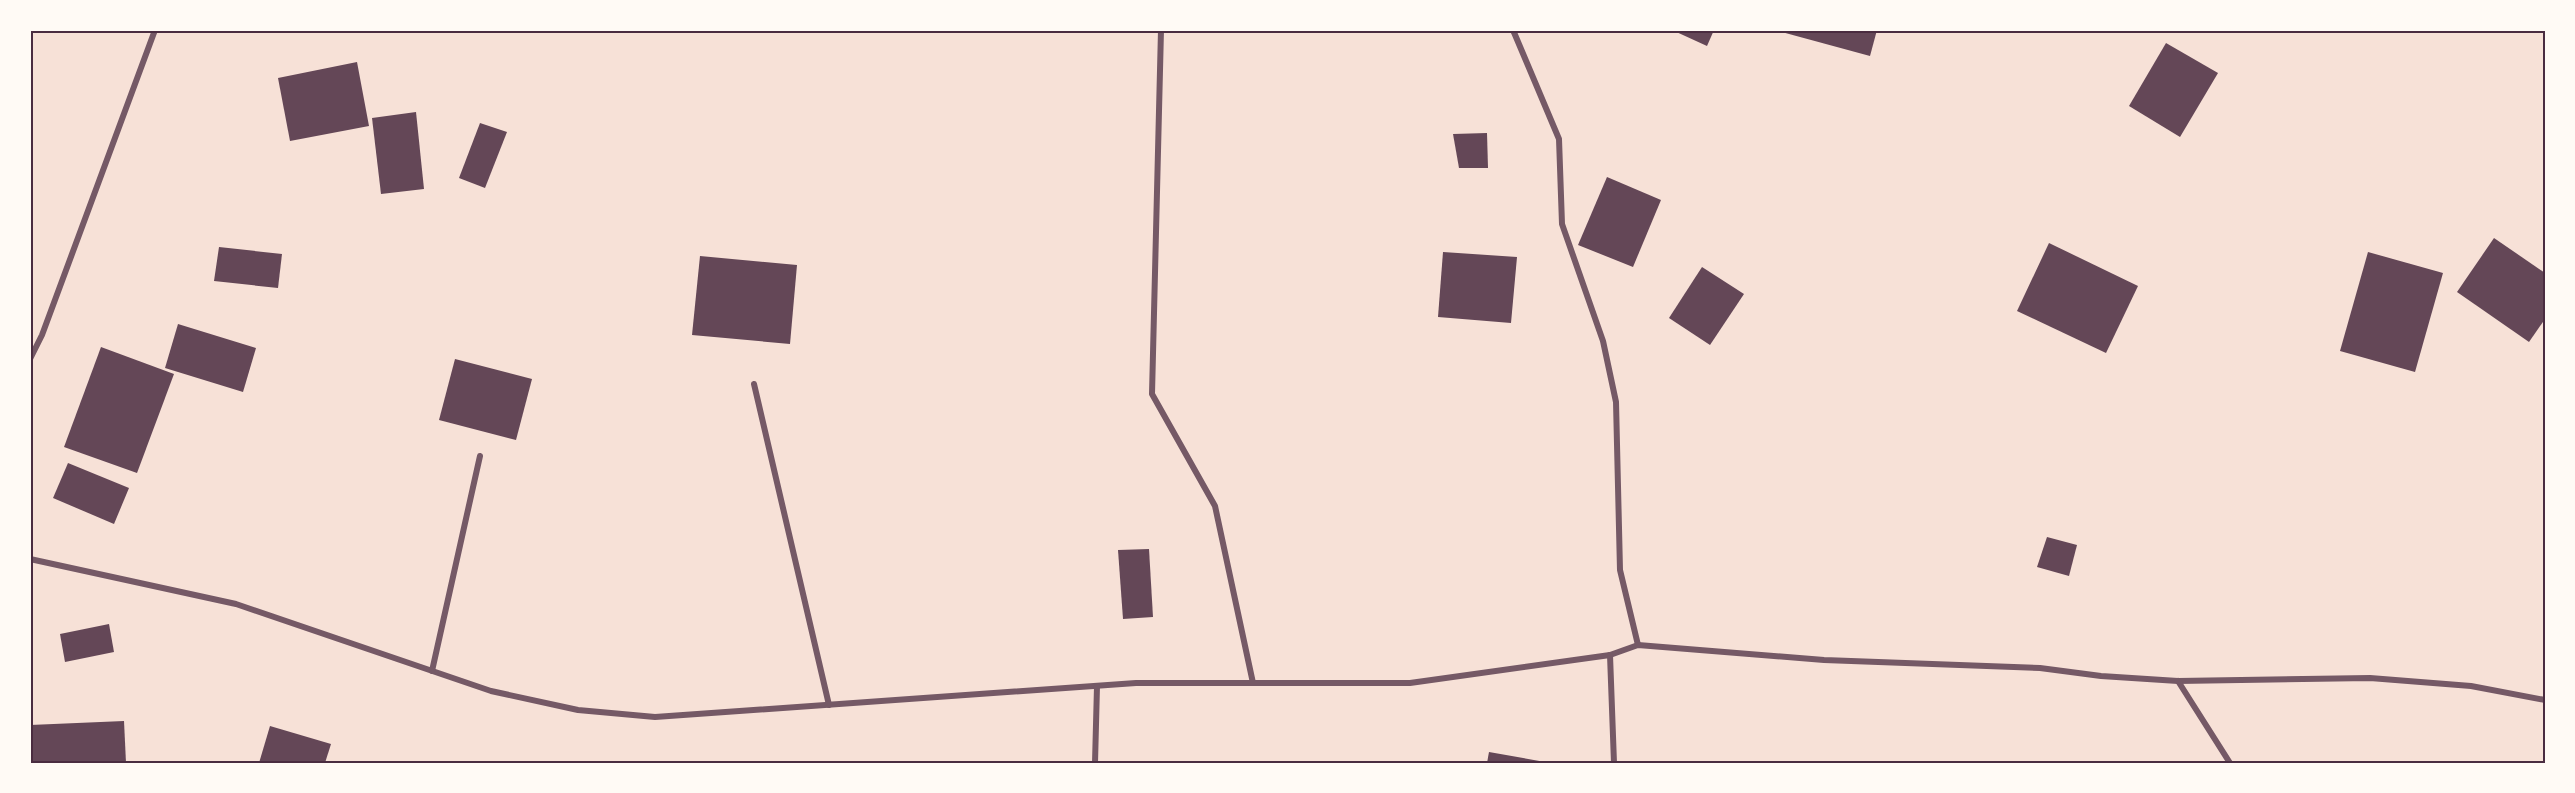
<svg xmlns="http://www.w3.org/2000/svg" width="2575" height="793" font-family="'DejaVu Sans',sans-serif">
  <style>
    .building { fill: #644757 }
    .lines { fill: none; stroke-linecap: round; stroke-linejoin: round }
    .minor { stroke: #755966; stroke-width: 6 }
    .neatline { fill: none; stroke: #4a2c40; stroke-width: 2 }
  </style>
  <rect width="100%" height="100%" fill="#f7e1d7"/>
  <g class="building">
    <path d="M1672 30H1714L1707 46Z"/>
    <path d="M1774 30H1877L1870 56Z"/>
    <path d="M2166 43 2218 73 2180 137 2129 106Z"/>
    <path d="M357 62 369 126 290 141 278 78Z"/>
    <path d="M416 112 424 189 381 194 372 118Z"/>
    <path d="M480 123 507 132 485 188 459 178Z"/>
    <path d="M1487 133 1488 168H1459L1453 134Z"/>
    <path d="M1607 177 1661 200 1633 267 1578 245Z"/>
    <path d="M2494 238 2545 273V319L2529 342 2457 292Z"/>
    <path d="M2049 243 2138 286 2106 353 2017 311Z"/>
    <path d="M219 247 282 254 278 288 214 281Z"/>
    <path d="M1443 252 1517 257 1511 323 1438 317Z"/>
    <path d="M2368 252 2443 273 2415 372 2340 351Z"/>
    <path d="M700 256 797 265 790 344 692 335Z"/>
    <path d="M1702 267 1744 294 1710 345 1669 318Z"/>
    <path d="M178 324 256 348 243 392 165 368Z"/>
    <path d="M101 347 174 374 137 473 64 447Z"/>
    <path d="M455 359 532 379 516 440 439 420Z"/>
    <path d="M68 463 129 488 114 524 53 498Z"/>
    <path d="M2047 537 2077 545 2069 576 2037 567Z"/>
    <path d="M1149 549 1153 617 1123 619 1118 550Z"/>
    <path d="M109 624 114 652 65 662 60 634Z"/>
    <path d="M124 721 126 763H30V725Z"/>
    <path d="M270 726 331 744 325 763H259Z"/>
    <path d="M1489 752 1545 762V763H1487Z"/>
  </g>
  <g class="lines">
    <g class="minor">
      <path d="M1161 30 1152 394 1215 506 1253 683"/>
      <path d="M1513 30 1559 139 1562 224 1603 341 1616 402 1620 570 1638 645"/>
      <path d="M30 359 42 335 155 30"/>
      <path d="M754 384 829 705"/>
      <path d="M30 559 236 604 491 691 578 710 655 717 1136 683H1410L1610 655 1638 645 1824 660 2040 668 2101 676 2178 681 2370 678 2471 686 2545 700"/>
      <path d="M1610 655 1614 763"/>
      <path d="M432 671 480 456"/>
      <path d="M2178 681 2230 763"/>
      <path d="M1095 763 1097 686"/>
    </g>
  </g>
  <rect width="2575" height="793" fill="none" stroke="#fffaf5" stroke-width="63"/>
  <rect x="32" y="32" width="2512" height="730" class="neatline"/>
</svg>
